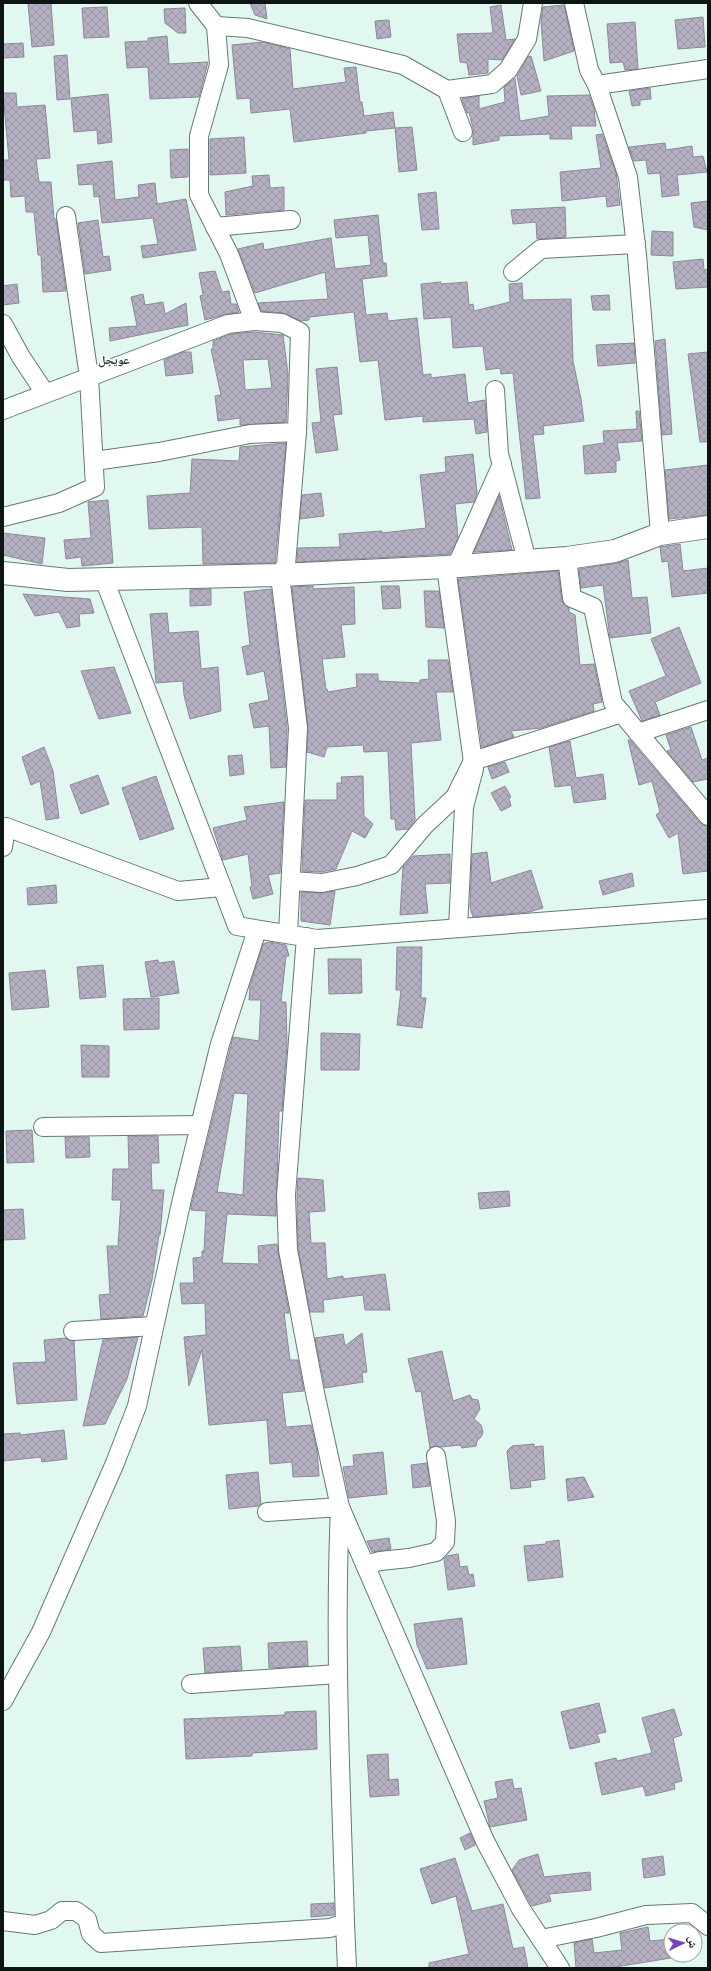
<svg xmlns="http://www.w3.org/2000/svg" width="711" height="1971" font-family="Commissioner,'Noto Naskh Arabic',sans-serif">
  <style>
    .building { fill: url(#building-cross-hatch); stroke: #8d889a; fill-rule: evenodd }
    .lines { fill: none; stroke-linecap: round; stroke-linejoin: round }
    .minor-casing { stroke: #647971; stroke-width: 20 }
    .tertiary-casing { stroke: #647971; stroke-width: 24 }
    .minor { stroke: #fff; stroke-width: 18 }
    .tertiary { stroke: #fff; stroke-width: 22 }
    .labels { text-anchor: middle; stroke-width: 3.5; stroke-linejoin: round; paint-order: stroke }
    .quarter-label { font-size: 12px; font-weight: bold; fill: #283b34; stroke: #fff }
  </style>
  <defs>
    <pattern id="building-cross-hatch" width="8" height="8" patternUnits="userSpaceOnUse"><rect width="8" height="8" fill="#b4afc2"/><path d="M0 0l8 8M0 8l8-8" fill="none" stroke="#9a96a6"/></pattern>
  </defs>
  <rect width="100%" height="100%" fill="#e1f8f0"/>
  <g class="building">
    <path d="M28 3H51L54 45 32 47Z"/>
    <path d="M250 3H265L267 19 255 15Z"/>
    <path d="M501 5 506 40 515 39 502 60 488 59V73L469 75 467 63 460 62 457 34 493 33 490 7Z"/>
    <path d="M564 5 574 51 544 61 541 21 543 7Z"/>
    <path d="M107 7 109 37 84 38 82 8Z"/>
    <path d="M185 8 186 33H178L165 23 164 9Z"/>
    <path d="M703 17 705 47 678 49 675 20Z"/>
    <path d="M389 20 391 37 377 39 375 21Z"/>
    <path d="M635 22 638 69 625 70 623 62 610 63 607 24Z"/>
    <path d="M167 36 169 64 208 62 199 97 150 99 148 67 127 68 125 42 148 41V38Z"/>
    <path d="M263 42 290 49 293 89 346 82 344 68 356 67 360 102H362L364 116 393 112 395 128 366 131V133L294 142 290 109 251 113 250 98 237 99 232 45Z"/>
    <path d="M23 43 24 57 3 58V44Z"/>
    <path d="M67 55 70 99 57 100 54 56Z"/>
    <path d="M531 56 541 91 521 95 517 76 528 57Z"/>
    <path d="M515 78 520 121 549 116 547 96 589 95 594 109 596 126H571L572 139H550V134L499 136V140L473 145V128L469 112 467 113 462 99 479 96V109L505 102 504 87Z"/>
    <path d="M650 88 651 99 640 100V105L632 106 629 91Z"/>
    <path d="M3 93H16L17 107 45 105 50 158 36 159 39 182H51L54 219H56L66 291 43 292 41 255H38L34 212H26L25 196 11 197 10 180H3V160H9Z"/>
    <path d="M108 94 112 142 98 144 97 130 74 132 71 98Z"/>
    <path d="M412 127 417 170 399 172 395 128Z"/>
    <path d="M602 134 616 173 620 205 607 207 606 196 562 201 560 172 601 168 596 135Z"/>
    <path d="M244 137 246 173 210 175V139Z"/>
    <path d="M665 143 666 150 692 146 693 157 703 156 707 172 677 175 679 195 662 197 660 173 648 174 646 160 634 161 629 147Z"/>
    <path d="M188 149V177L171 178 170 150Z"/>
    <path d="M112 161 115 200 139 197 138 185 155 183 157 204 186 199 196 250 143 258 141 246 158 244 153 218 102 223 99 196 94 197 93 184 79 185 77 165Z"/>
    <path d="M269 175 270 188 284 187V210L226 215 225 192 253 186 252 176Z"/>
    <path d="M436 192 439 229 422 230 418 194Z"/>
    <path d="M708 201V230L694 227 691 203Z"/>
    <path d="M565 207 566 237 537 239 536 222 513 224 511 210Z"/>
    <path d="M378 215 383 263H386L387 276 362 279 366 315 387 313 388 321 417 318 423 375 431 374V378L465 374 468 403 485 400 487 432 476 434 474 419 423 422V416L385 420 378 360 360 362 354 312 309 317V320L301 321 283 313 261 311 258 303 328 299 325 272 255 293 238 249 263 243 264 250 331 238 335 269 371 265 368 235 336 238 334 220Z"/>
    <path d="M98 220 103 257 109 256 111 270 85 274 78 223Z"/>
    <path d="M652 231 673 232V256L651 255Z"/>
    <path d="M703 259 704 270 708 269V287L676 289 673 262Z"/>
    <path d="M215 271 222 292 229 291 231 304H236L239 312 227 314 205 320 200 296 203 295 199 273Z"/>
    <path d="M441 282V284L467 282 469 305 473 304 474 311 510 302 509 284 522 283 523 300 571 299 573 361 581 399 584 421 543 426 544 434 533 435 540 498 526 499 513 373 501 374 500 368 486 370 483 346 453 348 451 317 424 319 421 284Z"/>
    <path d="M17 284 19 303 3 305V286Z"/>
    <path d="M143 294 145 305 163 302 165 314 186 303 188 325 110 341 109 328 137 326 131 297Z"/>
    <path d="M609 295 610 310H593L591 296Z"/>
    <path d="M254 332 283 335 288 374 286 422 240 425V418L218 421 215 396 221 395 211 349H213V341L231 334ZM268 359 272 388 245 390 243 360Z"/>
    <path d="M665 339 672 434 662 435 655 341Z"/>
    <path d="M634 343 635 363 598 366 596 345Z"/>
    <path d="M183 352H191L193 373 166 376 164 360Z"/>
    <path d="M708 352V442H700L688 354Z"/>
    <path d="M337 367 342 414 333 415 338 450 316 453 312 423 321 422 316 369Z"/>
    <path d="M636 411H639L642 441 617 443 620 460 616 461V472L585 474 583 446 604 443 603 431 637 429Z"/>
    <path d="M286 443 275 563 203 564 202 527 149 529 147 496 190 493 192 459 239 461 240 447Z"/>
    <path d="M473 454 477 493 474 502 455 504 458 538 450 554 297 562 298 548 340 547 339 534 382 531V533L426 528 420 475 446 472 445 457Z"/>
    <path d="M708 465V515L669 519 665 470Z"/>
    <path d="M321 493 324 516 300 519 302 495Z"/>
    <path d="M499 496 512 550 474 552Z"/>
    <path d="M108 500 113 563 82 566 81 557 66 559 64 540 91 538 88 502Z"/>
    <path d="M3 533 45 538 42 564 3 555Z"/>
    <path d="M680 544 683 571 708 568V593L672 597 668 561 662 562 660 547Z"/>
    <path d="M628 560 632 598 647 597 651 633 610 638 603 585 581 588 579 569 617 563Z"/>
    <path d="M558 571 562 600 564 605 569 608V612L575 615 580 665 594 664 602 702 593 704 594 711 541 728 511 731 514 737 482 747 458 579Z"/>
    <path d="M313 586V589L354 587 355 624 341 625 345 657 322 659 326 689H327L328 692 357 687 356 674H378V681L420 683V680L429 679 428 660H448L453 692H436L441 740 411 743 415 820 408 829 396 830 395 819H391L388 751 364 752 363 745 327 747 324 757 307 752 308 727 292 587Z"/>
    <path d="M381 586H399L401 608 383 609Z"/>
    <path d="M211 589V605L190 606V590Z"/>
    <path d="M271 589 287 728 286 767 271 768 269 726 254 728 249 704 269 700 264 671 247 675 242 647 250 645 244 592Z"/>
    <path d="M424 591H439L444 628 426 627Z"/>
    <path d="M23 594 90 599 94 613 79 614 80 626 67 628 59 612 35 616Z"/>
    <path d="M167 613 169 633 198 631 201 669 218 667 221 711 190 719 184 695 183 681 156 683 150 614Z"/>
    <path d="M679 627 701 683 655 702 660 715 642 721 629 691 666 676 651 639Z"/>
    <path d="M114 667 131 713 99 719 81 671Z"/>
    <path d="M691 727 702 760 708 758V779L693 782 667 751 671 750 666 735Z"/>
    <path d="M628 740H630L700 823 706 826 708 830V871L683 874 678 833 669 838 656 815 660 812 652 781 639 785Z"/>
    <path d="M570 741 576 778 603 774 606 799 574 803 571 785 555 787 549 747Z"/>
    <path d="M44 747 53 771 59 818 46 820 40 781 31 785 22 757Z"/>
    <path d="M242 755 244 774 230 776 228 756Z"/>
    <path d="M505 762 509 772 492 779 488 767Z"/>
    <path d="M98 775 109 804 81 814 70 785Z"/>
    <path d="M156 776 174 829 140 840 122 788Z"/>
    <path d="M363 776 364 816 373 824 365 838 352 831 336 869 321 872 302 871 305 800H337V783H342L341 777Z"/>
    <path d="M505 786 511 797 509 798 511 806 501 811 491 793Z"/>
    <path d="M284 802 280 873 268 875 273 894 253 899 250 887 252 886 248 854 223 860 213 828 247 820 244 807Z"/>
    <path d="M487 852 491 883 531 870 543 908 529 912 473 917 470 907 472 854Z"/>
    <path d="M450 854V883L425 884 428 913 400 915 403 867 413 856Z"/>
    <path d="M632 873 634 886 603 895 599 881Z"/>
    <path d="M56 885 57 903 28 905 27 888Z"/>
    <path d="M335 891 330 925 301 921V892L322 893Z"/>
    <path d="M269 942 286 945 289 956H286L281 1002H286L287 1044 282 1111H279L276 1216 227 1214 222 1263 259 1264 258 1246 277 1244 289 1313H284L290 1360H298L304 1391 282 1393 286 1427 311 1425 317 1451 319 1476 293 1477 292 1462 270 1464 267 1420 209 1425 202 1350 189 1386 184 1337 206 1335 205 1303 182 1304 180 1283H194L193 1258 202 1257V1251H204L206 1211 191 1210V1207L233 1037 259 1041 261 1000H249L250 986 263 944ZM234 1093 248 1094 243 1195 217 1192Z"/>
    <path d="M397 947H422L421 998H426L422 1028 397 1025 401 990H396Z"/>
    <path d="M328 959H361L362 993 329 994Z"/>
    <path d="M158 960 159 963 174 961 179 993 151 997 145 962Z"/>
    <path d="M103 965 106 997 80 999 77 967Z"/>
    <path d="M45 970 49 1007 12 1010 9 973Z"/>
    <path d="M159 998V1029L124 1030 123 999Z"/>
    <path d="M321 1033 360 1034 359 1070H321Z"/>
    <path d="M81 1045 109 1046V1077H82Z"/>
    <path d="M32 1130 34 1162 7 1163 6 1131Z"/>
    <path d="M128 1136H158L159 1163H151L152 1190H164L160 1235H159L152 1280 143 1316 101 1319 99 1295 110 1294 107 1246H118L121 1200H112L113 1169H129Z"/>
    <path d="M65 1137H89L90 1157 66 1158Z"/>
    <path d="M298 1178 323 1180 325 1211 309 1212 311 1243H325L327 1279 343 1276V1279L385 1274 390 1310H365L363 1295 323 1300 324 1312H310L298 1249 297 1195Z"/>
    <path d="M509 1191 510 1206 480 1209 478 1193Z"/>
    <path d="M23 1209 25 1239 3 1240V1210Z"/>
    <path d="M362 1333 367 1372 362 1373 363 1382 325 1388 315 1338 343 1334 345 1346Z"/>
    <path d="M138 1337 127 1379 105 1424 83 1426 103 1340Z"/>
    <path d="M66 1338 74 1341 77 1400 17 1404 13 1363 46 1362 44 1340Z"/>
    <path d="M442 1351 453 1401 470 1395 472 1399 478 1400 480 1409 474 1419 481 1425 483 1432 481 1437 477 1441 476 1446 462 1448 460 1445 441 1447 435 1446 430 1448 421 1391 416 1392 408 1359Z"/>
    <path d="M64 1430 67 1459 42 1462 41 1457 3 1461V1434L20 1433 21 1435Z"/>
    <path d="M534 1444V1447L543 1446 545 1479 530 1481 531 1487 511 1489 507 1451 512 1446Z"/>
    <path d="M383 1452 387 1494 349 1498 343 1467 354 1466 353 1455Z"/>
    <path d="M427 1463 430 1486 413 1488 411 1465Z"/>
    <path d="M258 1472 261 1504 259 1506 229 1509 226 1475Z"/>
    <path d="M584 1477 594 1497 568 1501 566 1479Z"/>
    <path d="M389 1538 391 1549 372 1552 367 1541Z"/>
    <path d="M559 1540 563 1577 528 1581 524 1546 546 1544V1542Z"/>
    <path d="M458 1554 460 1567 467 1566 469 1575 473 1574 475 1586 448 1590 444 1559 447 1556Z"/>
    <path d="M462 1618 467 1664 427 1669 417 1645 414 1624Z"/>
    <path d="M307 1641 308 1666 269 1668 268 1643Z"/>
    <path d="M240 1646 242 1670 205 1673 203 1648Z"/>
    <path d="M599 1703 606 1732 597 1734 600 1742 570 1749 561 1712Z"/>
    <path d="M674 1709 682 1735 673 1738 682 1781 674 1783 675 1789 646 1796 643 1786 602 1795 595 1763 616 1758 617 1761 652 1753 642 1718Z"/>
    <path d="M316 1711 317 1749 252 1753V1756L186 1759 184 1719 285 1715V1712Z"/>
    <path d="M388 1754 389 1780 398 1779 399 1795 370 1797 367 1755Z"/>
    <path d="M512 1779 514 1789 521 1788 527 1820 490 1827 484 1801 498 1798 495 1782Z"/>
    <path d="M470 1833 475 1845 465 1850 460 1838Z"/>
    <path d="M538 1854 544 1877 590 1872 591 1890 549 1894 551 1901 532 1906 512 1870 519 1860Z"/>
    <path d="M663 1856 665 1875 644 1878 642 1859Z"/>
    <path d="M455 1858 472 1911 503 1904 513 1949 524 1947 528 1968H429V1963L469 1954 456 1896 432 1904 420 1869Z"/>
    <path d="M334 1903V1915L311 1917V1904Z"/>
    <path d="M648 1927 650 1941 671 1939V1958L609 1968H576L574 1943 592 1939 594 1953 622 1950 620 1933Z"/>
  </g>
  <g class="lines">
    <defs>
      <g id="minor">
        <path d="M198 3 216 26 219 65 199 136V195L229 254 254 321"/>
        <path d="M574 3 589 70 597 85 628 177 637 255 660 534"/>
        <path d="M216 26 248 28 403 65 447 90 492 84 508 70 527 39 533 3"/>
        <path d="M597 85 708 69"/>
        <path d="M447 90 463 132"/>
        <path d="M215 227 291 220"/>
        <path d="M513 272 541 249 636 244"/>
        <path d="M3 324 21 357 45 393"/>
        <path d="M495 390 499 454 527 561"/>
        <path d="M3 410 228 324 254 321 282 323 300 332 297 432 286 565 280 575 298 728 288 934"/>
        <path d="M94 461 159 452 250 434 297 432"/>
        <path d="M3 517 59 503 95 487 89 377 66 216"/>
        <path d="M567 558 572 598 593 607 613 703 708 816"/>
        <path d="M446 567 474 769 464 807 458 928"/>
        <path d="M456 567 502 464"/>
        <path d="M104 579 237 926 317 939 708 909"/>
        <path d="M638 733 708 710"/>
        <path d="M3 847 6 827 178 891 222 887"/>
        <path d="M291 881 322 883 357 876 391 865 425 825 455 797 473 761 622 713"/>
        <path d="M306 937 286 1195 288 1250 315 1393 340 1507 485 1841 521 1909 560 1968"/>
        <path d="M43 1127 200 1125"/>
        <path d="M73 1331 154 1326"/>
        <path d="M365 1565 380 1561 409 1558 436 1552 445 1542 446 1521 436 1456"/>
        <path d="M191 1684 338 1674"/>
        <path d="M3 1701 41 1632 115 1463 137 1406 182 1199 220 1044 257 930"/>
        <path d="M3 1921 35 1925 51 1920 62 1911H76L87 1919 91 1934 101 1943 330 1928 345 1923C341 1784 334 1646 340 1507L267 1512"/>
        <path d="M345 1923 347 1968"/>
        <path d="M541 1939 596 1928 646 1915 692 1913 708 1926"/>
      </g>
      <path id="tertiary" d="M3 573 68 580 280 575 446 567 567 558 615 551 660 534 708 527"/>
    </defs>
    <use href="#minor" class="minor-casing"/>
    <use href="#tertiary" class="tertiary-casing"/>
    <use href="#minor" class="minor"/>
    <use href="#tertiary" class="tertiary"/>
  </g>
  <g class="labels">
    <g class="quarter-label">
      <text x="114" y="364">عويجل</text>
    </g>
  </g>
  <rect width="711" height="1971" fill="none" stroke="#0c1512" stroke-width="8"/>
  <g transform="translate(683 1943) rotate(85)"><circle r="19" fill="#ffffff" stroke="#9ea1a0"/>
  <path d="M0-3L7 15L0 10L-7 15Z" fill="#7545bc"/>
  <text y="-6" font-size="11" font-weight="bold" text-anchor="middle" fill="#0c1512">ش</text>
  </g>
</svg>
